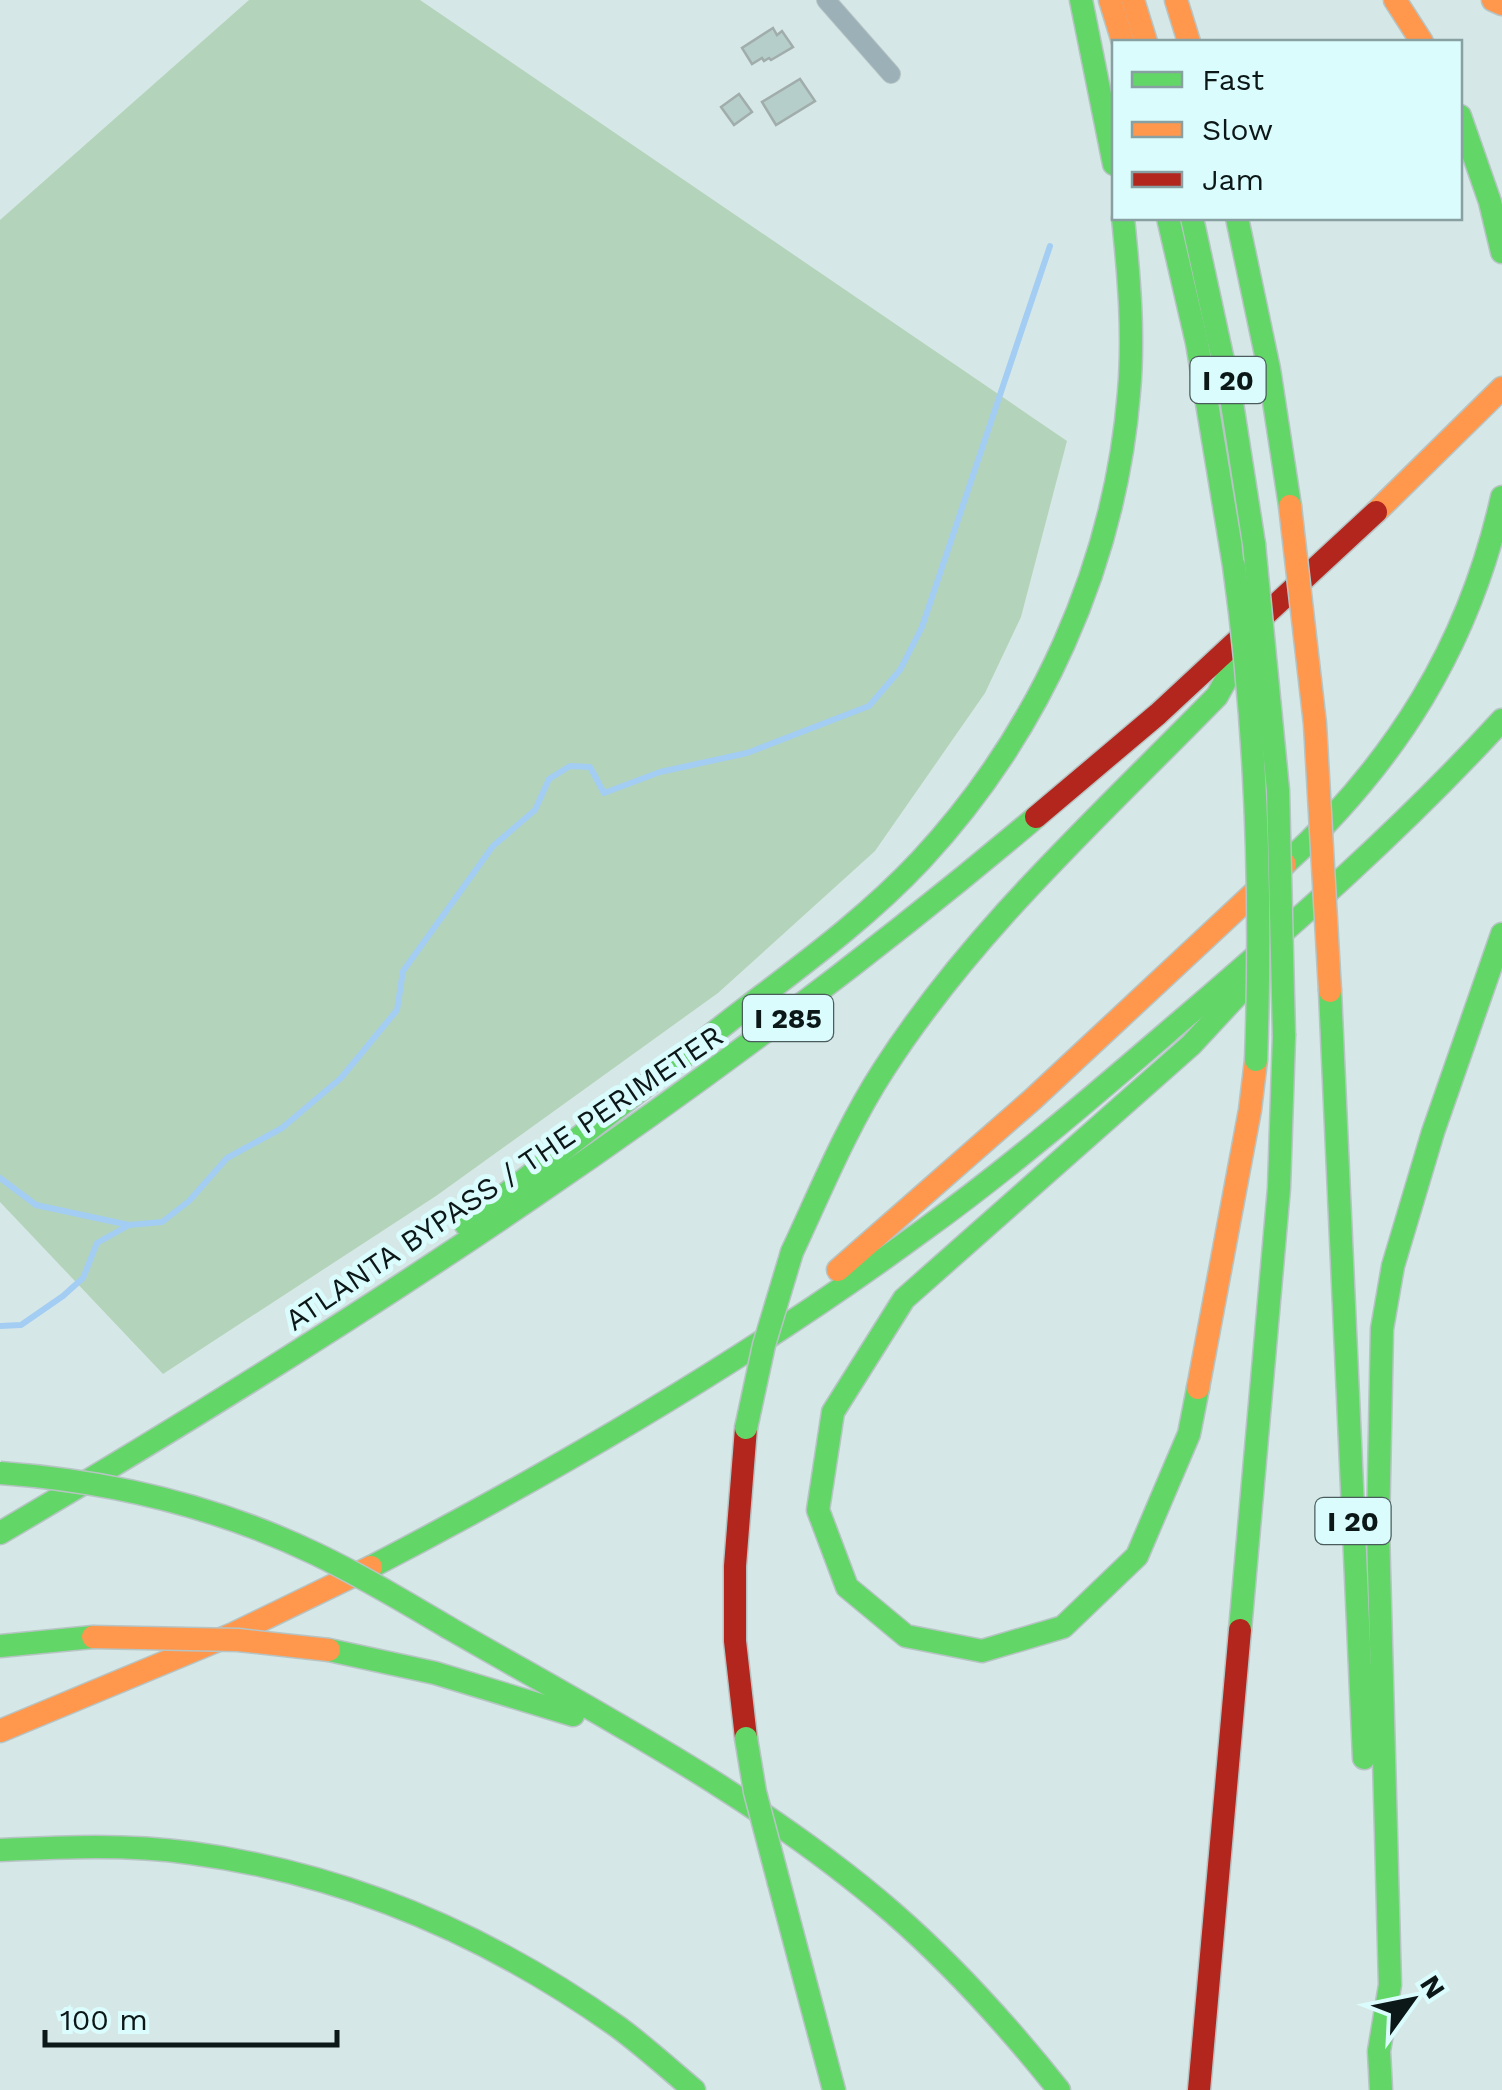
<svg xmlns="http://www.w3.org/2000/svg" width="1502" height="2090" font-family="'Work Sans',sans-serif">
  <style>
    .green { fill: #b3d4bb }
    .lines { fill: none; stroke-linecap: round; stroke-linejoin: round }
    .stream { stroke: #a3cdf2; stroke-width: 6 }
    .building { fill: #b6cec9; stroke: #a0adab; stroke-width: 2.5 }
    .street-casing { stroke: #b7c4c4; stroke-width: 20 }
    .fast-casing { stroke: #b7c4c4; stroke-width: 25 }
    .slow-casing { stroke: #b7c4c4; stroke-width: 25 }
    .jam-casing { stroke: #b7c4c4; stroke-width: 25 }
    .street { stroke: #9cb0b7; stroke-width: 18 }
    .fast { stroke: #63d668; stroke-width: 22 }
    .slow { stroke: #ff974d; stroke-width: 22 }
    .jam { stroke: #b3261e; stroke-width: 22 }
    .fast-bridge-casing { stroke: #b7c4c4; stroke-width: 25; stroke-linecap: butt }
    .slow-bridge-casing { stroke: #b7c4c4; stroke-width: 25; stroke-linecap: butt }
    .fast-bridge { stroke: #63d668; stroke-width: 22 }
    .slow-bridge { stroke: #ff974d; stroke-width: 22 }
    .labels { text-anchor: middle; stroke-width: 10; stroke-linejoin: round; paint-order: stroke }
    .shield { fill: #dbfcfc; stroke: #4a5c5c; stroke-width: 2.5 }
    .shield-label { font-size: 28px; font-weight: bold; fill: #0c1718 }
    .street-label { font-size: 30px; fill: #0c1718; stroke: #dbfcfc }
  </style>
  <rect width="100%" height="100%" fill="#d6e7e7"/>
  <path class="green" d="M249 0H420L1067 441 1021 617 985 693 875 851 718 993 436 1196 163 1374 0 1202V220Z"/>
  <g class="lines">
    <g class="stream">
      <path d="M0 1178 36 1205 129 1225 162 1222 189 1201 227 1158 282 1128 341 1078 397 1010 403 971 493 846 535 810 549 779 570 766 590 767 604 793 660 772 747 753 869 706 900 670 922 627 1050 246"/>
      <path d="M0 1326 21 1325 63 1296 83 1278 97 1243 129 1225"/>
    </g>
  </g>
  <g class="building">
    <path d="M773 28 777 35 782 31 793 47 771 60 769 58 764 61 762 58 752 64 742 48Z"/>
    <path d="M800 79 815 101 776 125 762 102Z"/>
    <path d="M739 94 752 112 734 125 721 107Z"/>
  </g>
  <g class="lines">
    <defs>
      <path id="street" d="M826 0 891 74"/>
      <g id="fast">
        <path d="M1081 0 1114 164"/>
        <path d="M1460 116 1490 202 1502 252"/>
        <path d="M1168 218 1197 343 1234 566"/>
        <path d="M1192 218 1231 397 1254 544"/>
        <path d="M1237 218 1269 369 1290 506"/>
        <path d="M1285 864C1396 762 1469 645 1502 497"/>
        <path d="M1330 991 1364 1758"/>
        <path d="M466 1225C554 1157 642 1089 729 1021 795 970 864 921 921 860 1039 733 1115 566 1129 392 1134 334 1129 276 1123 218"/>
        <path d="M792 1252C821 1190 847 1126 884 1069 974 929 1101 815 1217 696L1242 651"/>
        <path d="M1198 1388 1189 1434 1137 1556 1063 1627 982 1651 906 1636 847 1587 818 1510 833 1412 904 1299 1191 1045 1242 990"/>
        <path d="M0 1533C363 1319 714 1089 1036 817"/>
        <path d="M371 1567C563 1467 751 1357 925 1229 1015 1164 1099 1091 1183 1019 1294 924 1403 828 1502 720"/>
        <path d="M449 1628C600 1715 759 1797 892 1912 954 1966 1008 2026 1059 2090"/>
        <path d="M1240 1630 1279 1188 1284 1036"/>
        <path d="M0 1646 93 1637"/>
        <path d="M329 1650 435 1673 573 1715"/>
        <path d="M0 1850C64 1847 127 1844 191 1853 347 1874 490 1936 618 2027 644 2046 669 2069 694 2090"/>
        <path d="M779 1883 834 2090"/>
        <path d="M1381 2090 1379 2051 1390 1985 1378 1530 1382 1329 1393 1266 1433 1132 1502 934"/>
      </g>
      <g id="slow">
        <path d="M1110 0 1123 42"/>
        <path d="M1133 0 1146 42"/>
        <path d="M1176 0 1189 42"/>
        <path d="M1395 0 1422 42"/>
        <path d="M1493 0 1502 4"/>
        <path d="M1376 512 1502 388"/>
        <path d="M838 1270 1033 1099 1285 864"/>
        <path d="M1198 1388 1250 1110 1256 1060"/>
        <path d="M0 1731 233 1634 371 1567"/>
      </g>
      <g id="jam">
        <path d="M1036 817 1158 714 1376 512"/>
        <path d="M746 1428 735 1566V1641L746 1738"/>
        <path d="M1199 2090 1240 1630"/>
      </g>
    </defs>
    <use href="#street" class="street-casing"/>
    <use href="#fast" class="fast-casing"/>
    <use href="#slow" class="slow-casing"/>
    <use href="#jam" class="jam-casing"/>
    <use href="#street" class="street"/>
    <use href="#fast" class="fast"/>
    <use href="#slow" class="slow"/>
    <use href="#jam" class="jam"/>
    <defs>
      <g id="fast-bridge">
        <path d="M1254 544 1278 790 1284 1036"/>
        <path d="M1234 566C1257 731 1262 894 1256 1060"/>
        <path d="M746 1428 764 1345 792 1252"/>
        <path d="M0 1473C110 1481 216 1506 316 1554 362 1576 405 1602 449 1628"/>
        <path d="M746 1738 755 1792 779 1883"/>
      </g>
      <g id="slow-bridge">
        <path d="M1290 506 1315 724 1330 991"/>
        <path d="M93 1637 238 1640 329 1650"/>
      </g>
    </defs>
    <use href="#fast-bridge" class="fast-bridge-casing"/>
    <use href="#slow-bridge" class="slow-bridge-casing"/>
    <use href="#fast-bridge" class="fast-bridge"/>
    <use href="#slow-bridge" class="slow-bridge"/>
  </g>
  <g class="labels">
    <g class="shield">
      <rect x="1190.5" y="357" width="75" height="46" rx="8"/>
      <rect x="743" y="995" width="90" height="46" rx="8"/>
      <rect x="1315.5" y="1498" width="75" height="46" rx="8"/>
    </g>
    <g class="shield-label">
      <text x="1228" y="390">I 20</text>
      <text x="788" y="1028">I 285</text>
      <text x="1353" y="1531">I 20</text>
    </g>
    <g class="street-label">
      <text transform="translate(504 1178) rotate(-34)" y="10">ATLANTA BYPASS / THE PERIMETER</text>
    </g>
  </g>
  <rect x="1112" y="40" width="350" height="180" fill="#dbfcfc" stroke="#88a0a1" stroke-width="2.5"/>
  <rect x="1132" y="72" width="50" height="15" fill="#63d668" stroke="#88a0a1" stroke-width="2.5"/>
  <text x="1202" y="90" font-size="30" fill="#0c1718">Fast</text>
  <rect x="1132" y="122" width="50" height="15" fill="#ff974d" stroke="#88a0a1" stroke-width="2.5"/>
  <text x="1202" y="140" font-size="30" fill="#0c1718">Slow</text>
  <rect x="1132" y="172" width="50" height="15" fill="#b3261e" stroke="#88a0a1" stroke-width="2.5"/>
  <text x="1202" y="190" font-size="30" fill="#0c1718">Jam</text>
  <g transform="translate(1412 2000) rotate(57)" stroke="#dbfcfc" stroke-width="8" paint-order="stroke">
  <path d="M0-8L18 38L0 25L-18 38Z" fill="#0c1718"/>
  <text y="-15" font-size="28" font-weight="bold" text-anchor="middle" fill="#0c1718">N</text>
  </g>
  <path d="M45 2030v15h292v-15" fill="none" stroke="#0c1718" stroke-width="5"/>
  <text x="60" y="2030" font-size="30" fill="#0c1718" stroke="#dbfcfc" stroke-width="8" paint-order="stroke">100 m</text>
</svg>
